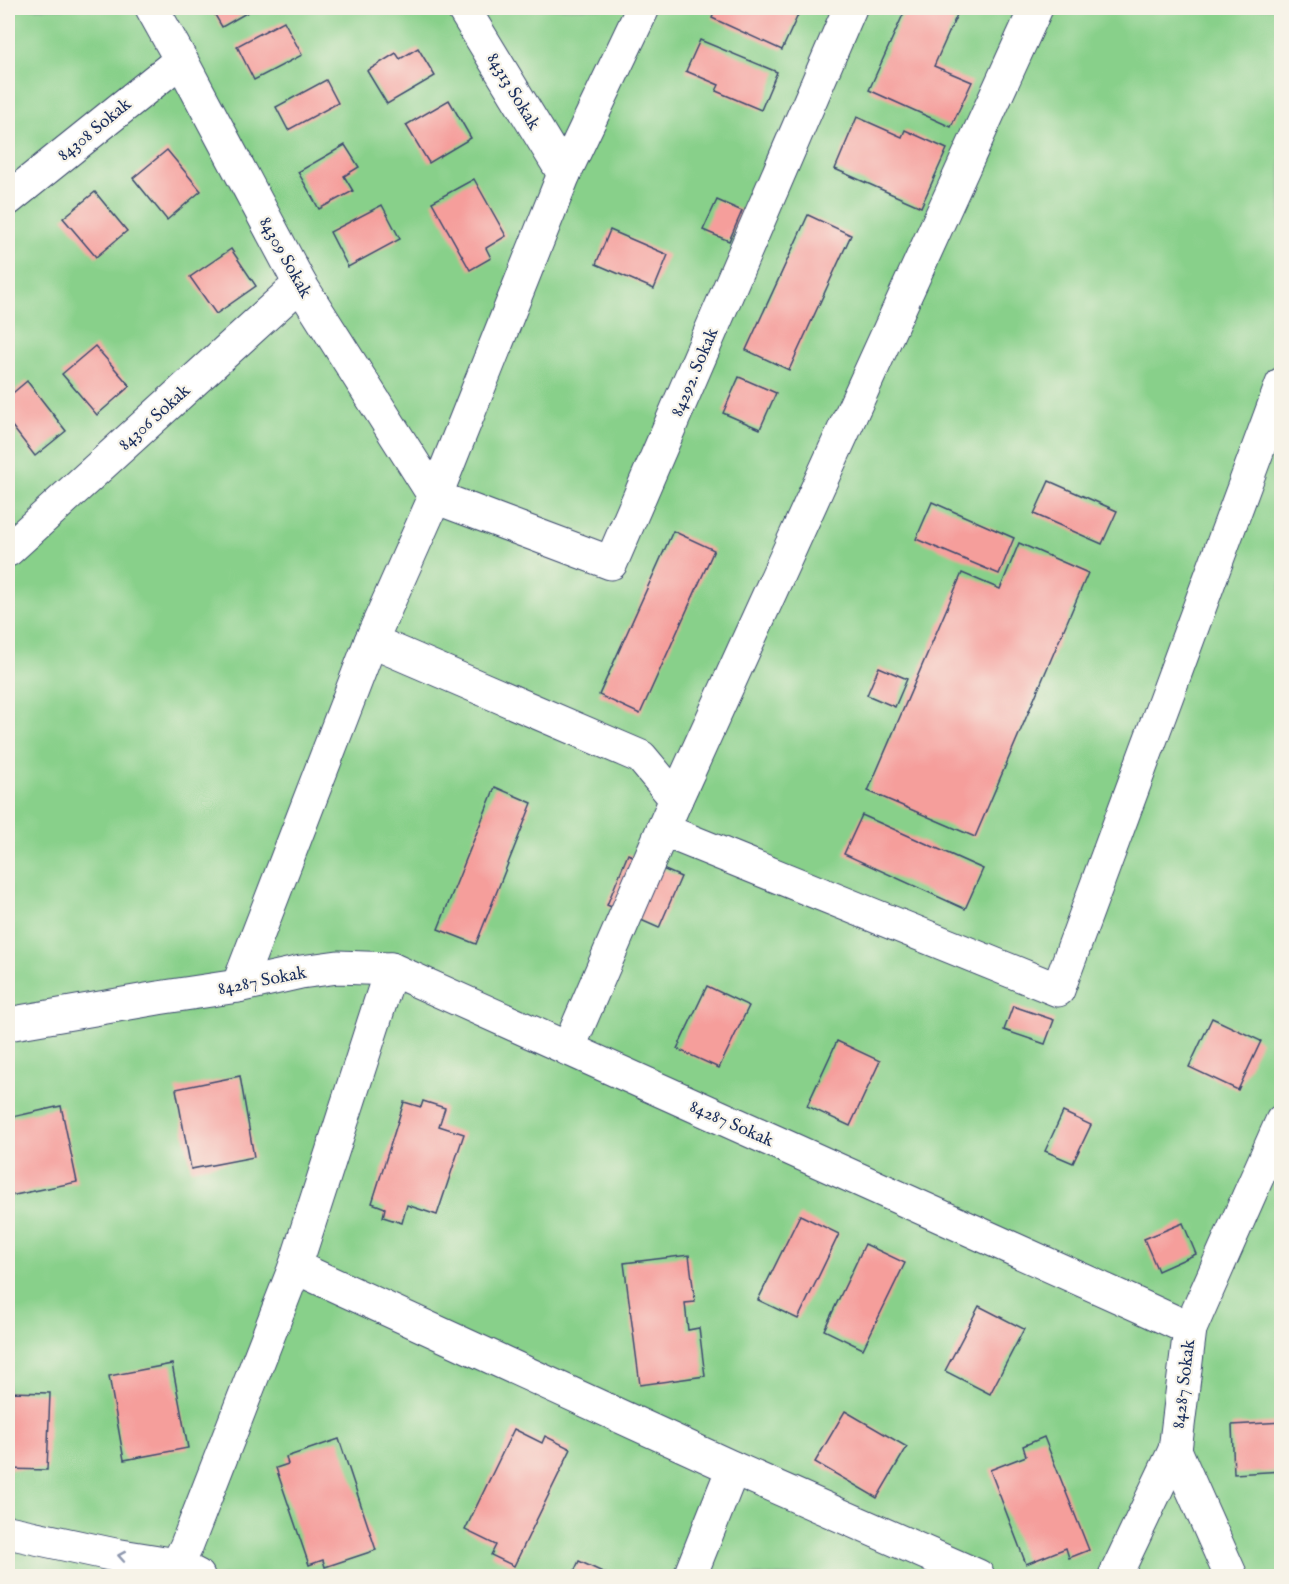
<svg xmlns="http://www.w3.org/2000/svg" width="1289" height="1584" font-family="'IM FELL English',serif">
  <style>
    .green { fill: #88d08a; stroke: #528074; stroke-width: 1.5 }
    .building { fill: #f59e9b }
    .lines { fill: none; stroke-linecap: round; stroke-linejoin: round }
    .minor-casing { stroke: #3c4a6e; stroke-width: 35 }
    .tertiary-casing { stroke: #3c4a6e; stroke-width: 35 }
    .secondary-casing { stroke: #3c4a6e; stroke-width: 35 }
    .minor { stroke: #fff; stroke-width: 33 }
    .tertiary { stroke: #fff; stroke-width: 33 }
    .secondary { stroke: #fff; stroke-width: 33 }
    .oneway { stroke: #8d97ae }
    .labels { text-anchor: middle; stroke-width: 4.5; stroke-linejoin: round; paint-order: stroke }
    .street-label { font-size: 18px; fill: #1b2f5e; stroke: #f7f3e8 }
  </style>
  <rect width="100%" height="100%" fill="#f7f3e8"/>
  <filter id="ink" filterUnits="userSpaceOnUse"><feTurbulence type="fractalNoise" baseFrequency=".0167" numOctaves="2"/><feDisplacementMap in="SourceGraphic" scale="12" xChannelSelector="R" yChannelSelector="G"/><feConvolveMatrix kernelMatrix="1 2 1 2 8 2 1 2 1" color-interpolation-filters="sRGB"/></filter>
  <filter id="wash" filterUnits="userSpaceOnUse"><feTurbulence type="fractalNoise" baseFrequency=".008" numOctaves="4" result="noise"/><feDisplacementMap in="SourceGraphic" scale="24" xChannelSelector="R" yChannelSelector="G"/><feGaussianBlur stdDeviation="1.35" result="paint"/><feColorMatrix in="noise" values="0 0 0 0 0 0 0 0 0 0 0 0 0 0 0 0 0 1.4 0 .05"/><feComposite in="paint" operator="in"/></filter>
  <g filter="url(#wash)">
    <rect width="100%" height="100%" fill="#f4e2c9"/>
    <rect class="green" x="8" y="8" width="1273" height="1568"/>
    <g id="blocks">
      <g class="building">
        <path d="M211 8H255L222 27Z"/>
        <path d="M716 8H781L798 15 782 50 712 18Z"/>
        <path d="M906 8H960L934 66 972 82 951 127 869 90Z"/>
        <path d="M284 21 302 55 254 80 237 46Z"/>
        <path d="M700 40 777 72 761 110 716 91 719 85 686 71Z"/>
        <path d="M418 48 435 76 387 104 367 71 396 53 400 59Z"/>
        <path d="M326 80 338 103 288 130 276 107Z"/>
        <path d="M449 100 471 138 429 163 406 125Z"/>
        <path d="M857 117 902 137 905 130 947 149 921 207 835 169Z"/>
        <path d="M345 145 359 167 344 176 353 191 319 209 298 172Z"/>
        <path d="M167 150 201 191 167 220 133 178Z"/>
        <path d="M474 179 506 236 486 248 491 258 470 270 432 202Z"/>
        <path d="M95 192 127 231 96 257 63 218Z"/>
        <path d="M717 200 742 211 729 241 703 230Z"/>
        <path d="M382 205 400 239 348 267 330 232Z"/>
        <path d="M808 215 851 235 789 370 746 350Z"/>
        <path d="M610 230 668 255 654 289 596 264Z"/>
        <path d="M231 249 256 286 216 314 190 277Z"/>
        <path d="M95 346 130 386 97 415 62 374Z"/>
        <path d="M739 377 776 393 760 429 723 413Z"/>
        <path d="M27 381 66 431 35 456 8 421V397Z"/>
        <path d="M1049 481 1117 511 1102 544 1034 514Z"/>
        <path d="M932 502 1014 538 999 574 916 539Z"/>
        <path d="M673 531 714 550 640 714 599 695Z"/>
        <path d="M1019 543 1088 573 975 837 868 791 962 573 1000 589Z"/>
        <path d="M879 667 907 679 895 707 867 695Z"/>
        <path d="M495 787 532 803 476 944 438 929Z"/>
        <path d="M862 815 983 869 965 909 844 854Z"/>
        <path d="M628 854 681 877 659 928 607 905Z"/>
        <path d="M707 986 749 1006 719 1068 677 1049Z"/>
        <path d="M1013 1006 1054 1020 1045 1044 1004 1030Z"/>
        <path d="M1212 1018 1261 1041 1238 1090 1189 1067Z"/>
        <path d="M837 1041 880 1061 850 1126 807 1106Z"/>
        <path d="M240 1076 254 1157 191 1169 176 1089Z"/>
        <path d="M423 1101 445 1108 439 1126 464 1134 437 1215 407 1205 402 1223 383 1217 385 1208 372 1203 404 1102 421 1107Z"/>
        <path d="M61 1106 77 1182 10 1196 8 1183V1118Z"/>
        <path d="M1063 1112 1091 1125 1073 1163 1045 1151Z"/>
        <path d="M800 1215 839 1234 798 1319 758 1300Z"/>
        <path d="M1183 1223 1196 1254 1158 1271 1144 1239Z"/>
        <path d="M865 1244 905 1263 863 1349 824 1330Z"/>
        <path d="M689 1255 695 1302 685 1303 688 1330 699 1328 705 1376 640 1385 624 1263Z"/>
        <path d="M979 1306 1024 1329 990 1394 945 1371Z"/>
        <path d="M172 1364 188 1448 124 1460 109 1376Z"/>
        <path d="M8 1392 50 1393 47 1470 8 1469Z"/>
        <path d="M845 1411 907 1447 877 1498 815 1462Z"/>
        <path d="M1282 1422V1471L1234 1474 1232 1425Z"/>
        <path d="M514 1429 542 1443 545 1436 571 1449 514 1566 491 1555 496 1545 465 1530Z"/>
        <path d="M1044 1437 1089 1550 1069 1558 1066 1548 1026 1564 990 1470 1026 1456 1023 1446Z"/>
        <path d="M339 1439 376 1550 325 1567 323 1560 309 1565 276 1468 288 1464 286 1457Z"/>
        <path d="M579 1561 611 1576H572Z"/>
      </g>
    </g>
  </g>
  <g filter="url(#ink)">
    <use href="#blocks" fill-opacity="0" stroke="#3c4a6e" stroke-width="1.5"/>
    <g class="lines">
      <defs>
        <g id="minor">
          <path d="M152 8 181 60 300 284 435 497 611 563 850 8"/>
          <path d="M463 8 564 174"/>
          <path d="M8 199 181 60"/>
          <path d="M8 550 300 284"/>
          <path d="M371 641 641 757 676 799"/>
          <path d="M663 830 1058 990 1282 384"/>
          <path d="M8 1024 158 998 238 986 301 972 338 967 391 969 1140 1306 1190 1329 1175 1450 1231 1576"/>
          <path d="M568 1049 676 799 1036 8"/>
          <path d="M295 1267 733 1468 978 1576"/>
          <path d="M173 1576 177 1565 186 1547 295 1267 391 969"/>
          <path d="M690 1576 733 1468"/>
          <path d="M1115 1576 1175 1450"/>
        </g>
        <g id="tertiary">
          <path d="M238 986 371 641 435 497 564 174 643 8"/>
          <path d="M1190 1329 1282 1121"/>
        </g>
        <path id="secondary" d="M8 1532 115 1555 177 1565 198 1576"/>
      </defs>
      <use href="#minor" class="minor-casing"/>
      <use href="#tertiary" class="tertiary-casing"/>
      <use href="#secondary" class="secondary-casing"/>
      <use href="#minor" class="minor"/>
      <use href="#tertiary" class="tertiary"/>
      <use href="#secondary" class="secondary"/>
    </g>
    <defs><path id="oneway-chevron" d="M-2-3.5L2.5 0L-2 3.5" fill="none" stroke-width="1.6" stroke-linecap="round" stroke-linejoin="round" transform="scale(1.5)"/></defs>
    <use class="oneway" href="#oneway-chevron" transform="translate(122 1556) rotate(-170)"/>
  </g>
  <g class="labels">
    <g class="street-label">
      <text transform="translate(514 91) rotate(59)" y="6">84313 Sokak</text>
      <text transform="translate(94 129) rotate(-39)" y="6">84308 Sokak</text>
      <text transform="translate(286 257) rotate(61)" y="6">84309 Sokak</text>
      <text transform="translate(694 372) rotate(-67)" y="6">84292. Sokak</text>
      <text transform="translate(154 417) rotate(-42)" y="6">84306 Sokak</text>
      <text transform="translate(262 980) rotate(-11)" y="6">84287 Sokak</text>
      <text transform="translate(732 1123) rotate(24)" y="6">84287 Sokak</text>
      <text transform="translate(1183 1384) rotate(-83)" y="6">84287 Sokak</text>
    </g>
  </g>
  <rect width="1289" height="1584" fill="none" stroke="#f7f3e8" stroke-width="30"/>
</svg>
